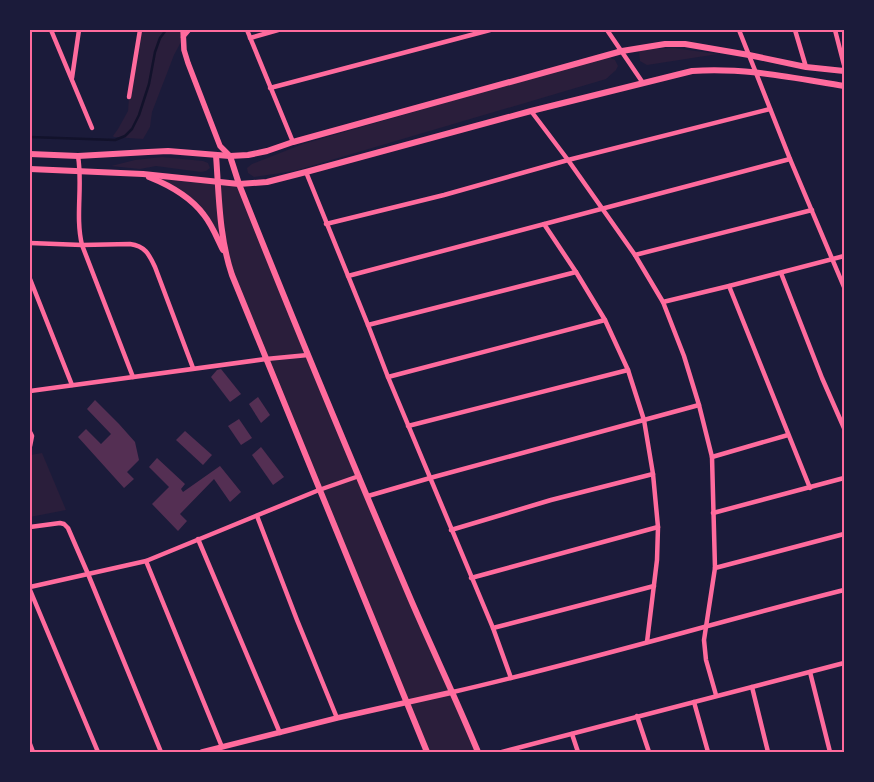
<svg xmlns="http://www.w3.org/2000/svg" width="874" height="782" font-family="'Zilla Slab',serif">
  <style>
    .green { fill: #2a1e3b }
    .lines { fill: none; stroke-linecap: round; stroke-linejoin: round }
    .stream { stroke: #12122b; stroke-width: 2.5 }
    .building { fill: #542f53 }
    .minor { stroke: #ff6b9d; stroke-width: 4.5 }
    .tertiary { stroke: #ff6b9d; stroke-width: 5.5 }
    .secondary { stroke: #ff6b9d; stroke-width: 6 }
    .neatline { fill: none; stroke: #ff6b9d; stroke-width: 2 }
  </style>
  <rect width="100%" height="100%" fill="#1b1b3a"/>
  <g class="green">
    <path d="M140 30H189L183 38 174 55 152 112 150 127 143 139 114 137 113 136 118 129 128 111 129 97Z"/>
    <path d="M673 48 718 54 647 65 640 61 639 50Z"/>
    <path d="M606 56 615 60 618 66 616 70 606 79 294 171 254 177 248 173 247 168 252 164 303 144Z"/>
    <path d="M162 157 203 161 208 163 210 168 206 171 201 172 156 166 140 169 111 166 135 160Z"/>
    <path d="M143 174 239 184 478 752H427L226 257 215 233 189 200Z"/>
    <path d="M42 453 66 510 30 517V455Z"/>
  </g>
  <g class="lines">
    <path class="stream" d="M30 137 115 140 125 136 132 129 139 115 149 84 155 52 160 38 166 30"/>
  </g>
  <g class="building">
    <path d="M221 369 241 394 230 402 211 377 217 370Z"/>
    <path d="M258 397 270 415 261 423 249 404Z"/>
    <path d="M95 400 119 424 135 442 139 460 127 472 134 479 124 488 78 437 86 429 101 444 111 434 87 409Z"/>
    <path d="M239 419 252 438 241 445 228 426Z"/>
    <path d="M185 431 212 455 203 465 176 440Z"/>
    <path d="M261 447 284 477 273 485 252 455Z"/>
    <path d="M157 458 185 484 181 489 183 492 220 466 241 492 230 502 214 479 180 514 187 521 178 531 152 504 169 487 149 467Z"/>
  </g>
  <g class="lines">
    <g class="minor">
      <path d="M51 30 92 128"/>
      <path d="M247 30 293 142"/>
      <path d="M607 30 643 83"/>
      <path d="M739 30 790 159 844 287"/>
      <path d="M795 30 806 67"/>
      <path d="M835 30 844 65"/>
      <path d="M183 37 189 30"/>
      <path d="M250 38 278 30"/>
      <path d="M72 78 79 30"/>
      <path d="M270 88 490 30"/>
      <path d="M129 97 140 30"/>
      <path d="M531 111 568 160 635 255 663 302 684 356 699 405 712 457 715 568 704 640 706 660 716 695"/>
      <path d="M78 156C83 186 75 216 82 245L133 377"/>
      <path d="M306 172 368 325 388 377 493 628 511 678"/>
      <path d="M326 224 444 195 568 160 770 109"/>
      <path d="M544 224 576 272 605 320 628 370 644 420 653 474 658 527 657 560 647 642"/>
      <path d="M30 243 82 245 130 244C145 246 149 254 155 267L193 368"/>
      <path d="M635 255 812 210"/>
      <path d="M781 273 822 378 844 428"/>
      <path d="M348 276 790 159"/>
      <path d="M30 279 72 385"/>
      <path d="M729 286 810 488"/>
      <path d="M663 302 729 286 844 256"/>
      <path d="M368 325 576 272"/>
      <path d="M388 377 605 320"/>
      <path d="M30 391 266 359 308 355"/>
      <path d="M408 426 628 370"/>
      <path d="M30 432 32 436 30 446"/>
      <path d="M712 457 788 435"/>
      <path d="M368 496 430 478 699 405"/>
      <path d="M713 513 844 478"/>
      <path d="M257 516 297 620 337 718"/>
      <path d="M30 527 60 523 64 524 68 528 88 574 161 752"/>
      <path d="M451 530 551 500 653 474"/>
      <path d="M198 539 280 733"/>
      <path d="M146 561 222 747"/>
      <path d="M715 568 844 534"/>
      <path d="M471 578 658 527"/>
      <path d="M30 587 146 561 319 490 359 476"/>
      <path d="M30 590 98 752"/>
      <path d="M493 628 654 586"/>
      <path d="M810 672 830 752"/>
      <path d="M752 687 768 752"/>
      <path d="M453 692C584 662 713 623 844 590"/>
      <path d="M694 702 708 752"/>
      <path d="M637 716 649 752"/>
      <path d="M572 734 578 752"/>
      <path d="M30 744 33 752"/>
      <path d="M502 752 844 663"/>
    </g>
    <g class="tertiary">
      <path d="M183 30 184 50 188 63 220 146 230 156"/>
      <path d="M202 752 337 718 453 692"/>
    </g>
    <g class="secondary">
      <path d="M30 154 78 156 148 152 168 151 230 156 248 155 267 151 293 142 622 51 665 44H685L749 55 806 67 844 71"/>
      <path d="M216 155C219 195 219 237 232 275L427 752"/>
      <path d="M230 156 239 184C294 323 352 462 411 600 433 651 457 701 478 752"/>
      <path d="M30 169 143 174 239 184 267 182 306 172 531 111 692 71C743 67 794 78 844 86"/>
      <path d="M149 177C169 185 190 196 204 215 212 225 217 238 223 250"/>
    </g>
  </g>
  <rect width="874" height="782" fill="none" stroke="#1b1b3a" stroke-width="62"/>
  <rect x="31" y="31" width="812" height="720" class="neatline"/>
</svg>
